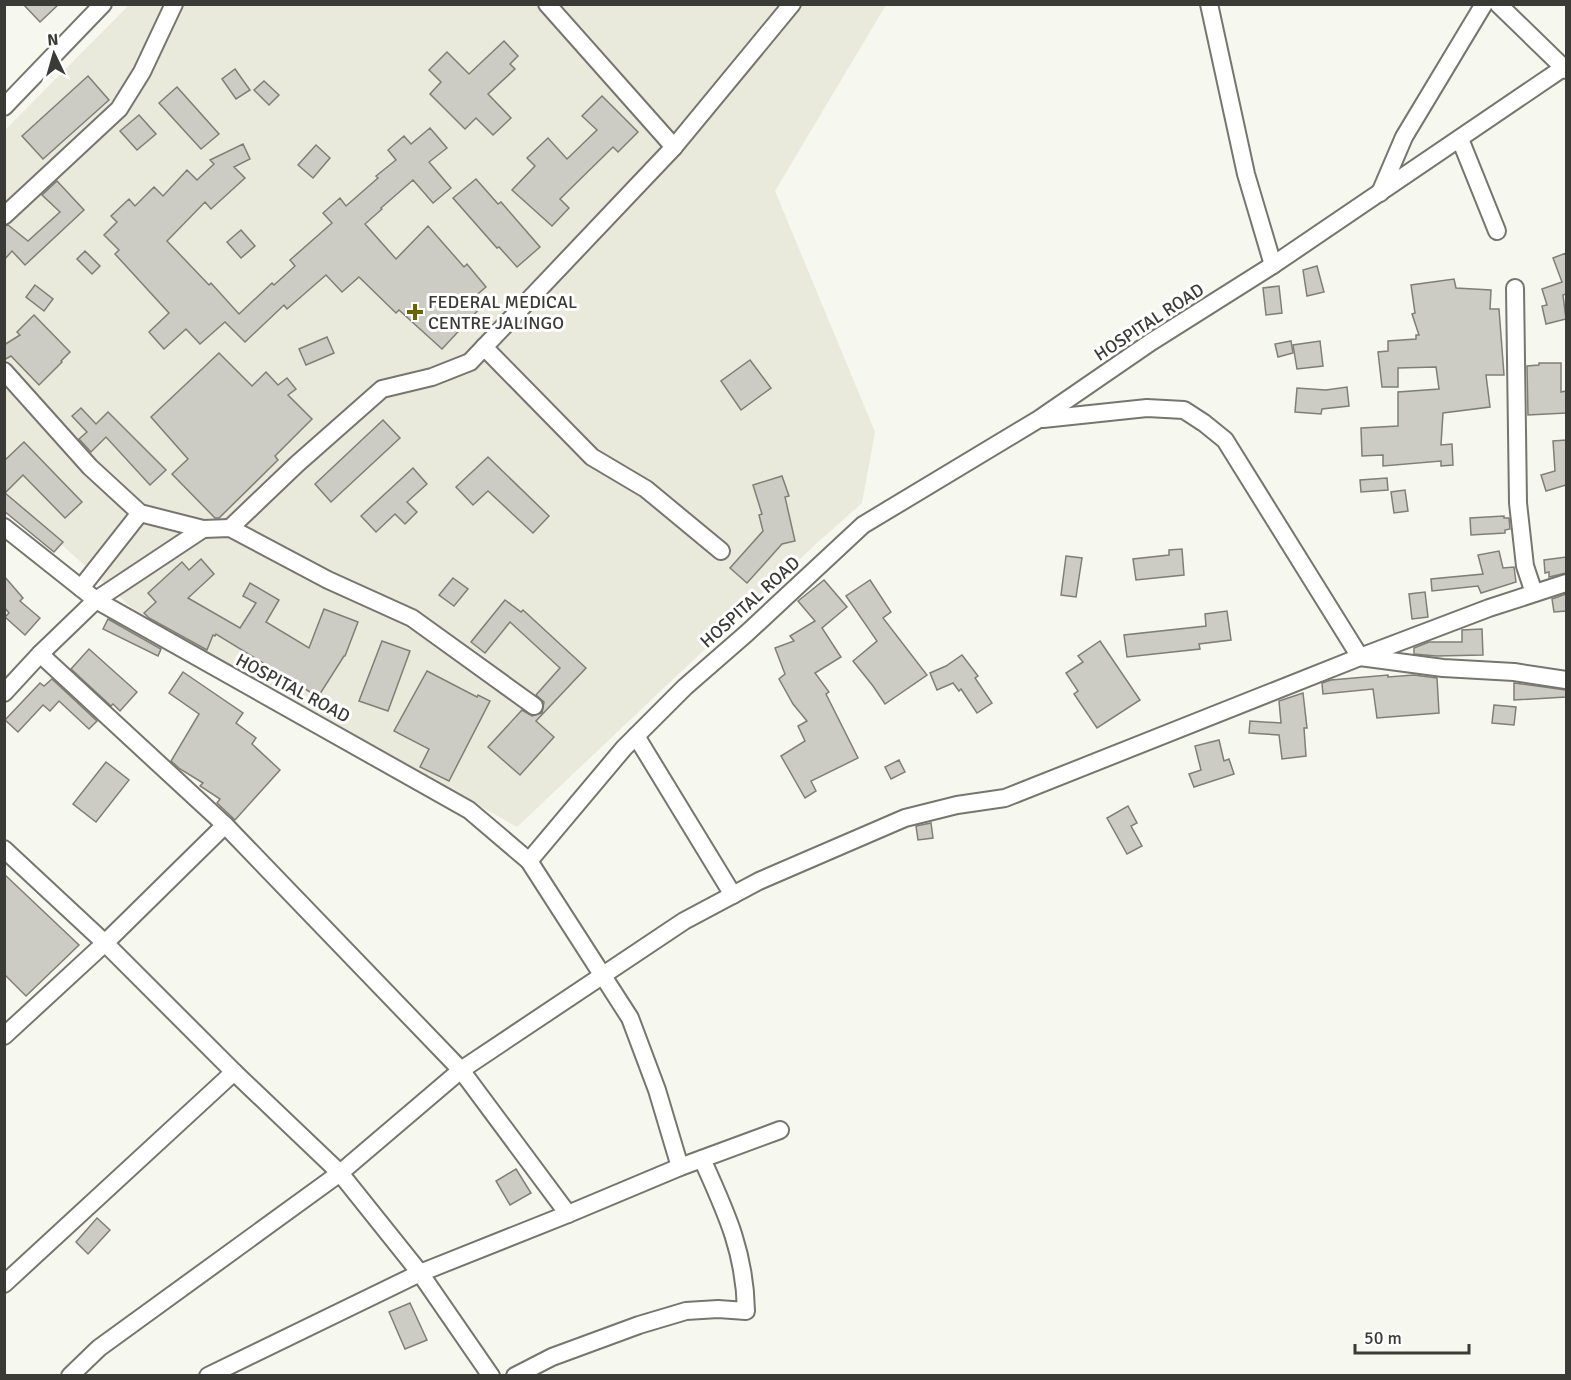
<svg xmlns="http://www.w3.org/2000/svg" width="1571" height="1380" font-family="Signika,sans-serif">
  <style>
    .built { fill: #e9eadb }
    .building { fill: #ccccc4; stroke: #7f7f77; stroke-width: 1.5 }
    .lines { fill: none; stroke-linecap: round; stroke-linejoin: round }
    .minor-casing { stroke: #76766f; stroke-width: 20 }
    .minor { stroke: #fff; stroke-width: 16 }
    .poi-dot { fill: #686600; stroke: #fff; stroke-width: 2 }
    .labels { text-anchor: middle; stroke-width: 6; stroke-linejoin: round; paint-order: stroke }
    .poi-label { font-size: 18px; fill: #3a3a36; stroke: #fff; text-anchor: start }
    .street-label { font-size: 18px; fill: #3a3a36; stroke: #fff }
  </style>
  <rect width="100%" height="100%" fill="#f6f7ee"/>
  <path class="built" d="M129 5H886L775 191 875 432 862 503 817 543 517 827 132 608 5 494V130Z"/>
  <g class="building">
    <path d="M23 4H59L40 22Z"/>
    <path d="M504 41 518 56 510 64 515 69 488 94 511 118 493 135 476 118 465 129 430 94 441 82 429 70 447 52 469 74Z"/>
    <path d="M235 69 250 90 236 99 222 79Z"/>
    <path d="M88 76 109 100 43 159 22 136Z"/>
    <path d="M264 81 279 95 269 105 254 90Z"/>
    <path d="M177 87 219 134 201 149 159 103Z"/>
    <path d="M602 96 638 132 618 152 613 147 560 199 569 208 552 226 512 190 535 166 527 158 548 138 567 159 597 130 582 116Z"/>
    <path d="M139 115 156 134 137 150 120 131Z"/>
    <path d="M430 128 447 148 429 162 451 188 433 203 413 180 381 208 382 209 365 224 396 259 428 226 464 267 467 264 486 287 473 298 482 306 442 349 399 310 396 313 359 277 342 292 326 275 287 309 284 305 245 342 225 322 200 344 186 329 164 349 149 332 169 313 115 254 119 250 104 235 117 222 111 216 129 199 135 206 154 187 163 196 187 170 197 180 214 164 210 160 243 144 250 159 234 167 245 178 211 209 205 202 167 241 209 285 211 283 239 314 272 283 274 285 295 266 290 260 332 223 323 213 340 198 346 206 378 178 376 176 396 160 388 150 404 136 411 144Z"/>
    <path d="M316 145 330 158 313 178 298 165Z"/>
    <path d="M476 179 498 204 501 202 540 247 517 267 499 247 497 248 453 198Z"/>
    <path d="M57 181 84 210 25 265 12 251 4 260V226L8 225 28 241 60 212 42 195Z"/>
    <path d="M241 230 255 246 241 258 227 242Z"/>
    <path d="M85 251 100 266 92 274 77 259Z"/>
    <path d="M1566 253V294L1563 295 1566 319 1546 324 1542 306 1547 305 1542 289 1562 282 1553 258Z"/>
    <path d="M1317 266 1324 292 1307 296 1303 270Z"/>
    <path d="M1454 279 1456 288 1491 290 1490 309H1499L1504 375H1486L1490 407 1443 413 1441 445 1452 444 1453 465 1441 466V461L1383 466V455L1362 456 1361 428 1398 426V392L1439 389 1436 367 1398 368V387H1382L1378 352 1388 351V341L1416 339V335H1419L1412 314 1415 313 1411 285Z"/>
    <path d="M35 285 53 299 44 311 26 297Z"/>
    <path d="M1279 286 1282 313 1266 315 1263 288Z"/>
    <path d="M34 315 70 352 61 361 62 362 39 385 11 356 4 360V345L20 335 17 332Z"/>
    <path d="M327 337 334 353 306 365 299 349Z"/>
    <path d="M1291 341 1293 353 1278 357 1275 344Z"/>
    <path d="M1320 341 1323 366 1297 369 1293 345Z"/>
    <path d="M219 353 252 386 266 372 278 385 287 378 296 389 288 395 312 419 275 456 278 460 219 518H215L172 474 188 459 151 417Z"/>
    <path d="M750 360 771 388 741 410 721 381Z"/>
    <path d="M1539 363H1561V392L1566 391V413L1528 415 1527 366 1539 365Z"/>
    <path d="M1347 387 1349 406 1322 409 1321 414 1295 412 1297 388 1326 390Z"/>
    <path d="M81 408 96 424 108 412 166 470 150 485 106 437 91 452 79 439 87 432 72 416Z"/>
    <path d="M383 420 400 438 331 502 315 484Z"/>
    <path d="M1566 440V485L1546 491 1541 475 1555 471 1553 441Z"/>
    <path d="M24 442 82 502 65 518 23 475 5 493 63 542 54 552 4 511V461Z"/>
    <path d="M488 457 549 516 533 533 488 491 473 505 456 487Z"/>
    <path d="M413 468 427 484 407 502 417 512 405 524 395 514 376 532 361 516Z"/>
    <path d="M782 476 789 496 785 497 795 541 782 544 747 583 730 568 763 531 759 515 762 514 753 485Z"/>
    <path d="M1387 478 1388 490 1361 492 1360 480Z"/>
    <path d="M1405 490 1408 511 1394 513 1391 492Z"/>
    <path d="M1504 516V518H1509L1510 529 1505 530V533L1471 535 1470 518Z"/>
    <path d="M1182 549 1184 575 1136 580 1133 559 1169 555V550Z"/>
    <path d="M1499 551 1503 568 1514 567 1516 582 1481 593 1478 586 1432 591 1431 579 1483 574 1478 555Z"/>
    <path d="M1066 556 1082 558 1076 597 1061 595Z"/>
    <path d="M1566 557V573L1549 577V572L1545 573 1544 560Z"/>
    <path d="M201 559 214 574 188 598 240 628 256 603 243 596 250 583 279 600 266 622 309 648 324 609 358 622 345 656H344L318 697 216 634 215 636 213 635 207 650 149 618 144 613 156 602 148 593 182 562 189 570Z"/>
    <path d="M4 576 23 598 20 601 40 618 25 635 5 617 9 613 4 607Z"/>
    <path d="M453 578 468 589 454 606 439 595Z"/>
    <path d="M824 580 847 607 822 628 841 657 815 673 829 692 826 694 858 758 811 781 816 791 805 798 781 756 805 741 798 726 807 721 793 704 779 679 785 674 775 648 794 641 790 636 815 621 798 601Z"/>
    <path d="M870 580 891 612 883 618 927 675 885 704 873 686 853 661 877 641 846 596Z"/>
    <path d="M1425 592 1428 617 1412 619 1409 594Z"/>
    <path d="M1566 594V611L1554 612 1552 599Z"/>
    <path d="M505 600 521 612 523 610 586 668 536 721 554 737 520 775 488 747 522 710 532 716 542 713 544 702 536 695 560 668 510 622 485 653 471 642Z"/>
    <path d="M1227 611 1231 640 1199 644 1200 649 1127 657 1124 635 1206 626 1205 614Z"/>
    <path d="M108 619 161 649 158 656 103 629Z"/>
    <path d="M1482 629 1483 655 1436 656 1414 654V648L1429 642H1462V630Z"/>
    <path d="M382 641 410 651 388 711 359 701Z"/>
    <path d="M1100 641 1140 700 1097 728 1074 694 1078 691 1066 673 1083 662 1078 656Z"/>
    <path d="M89 649 137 692 120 711 113 704 111 706 71 669Z"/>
    <path d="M962 655 978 676 975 678 992 703 977 713 961 689 959 691 953 683 937 690 930 673 946 666Z"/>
    <path d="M427 671 477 697 478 695 490 701 449 781 420 767 429 749 394 731Z"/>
    <path d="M183 672 243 713 236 723 256 738 252 744 280 770 235 820 217 803 220 799 200 786 203 783 180 769 171 761 199 714 169 693Z"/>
    <path d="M1388 675V677L1414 675 1437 678 1439 713 1377 718 1373 689 1323 694 1322 683 1331 680Z"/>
    <path d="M52 679 97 721 89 729 59 701 50 711 43 705 18 732 5 720 40 683 44 686Z"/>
    <path d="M1514 683 1566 690V697L1514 700Z"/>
    <path d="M1303 693 1307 728H1304L1306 756 1282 759 1279 735 1249 733 1250 721 1281 723 1279 701Z"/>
    <path d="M1494 705 1516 707 1514 725 1492 723Z"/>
    <path d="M1219 740 1224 761 1229 759 1234 774 1194 787 1189 774 1201 770 1195 746Z"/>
    <path d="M899 760 905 772 891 779 885 767Z"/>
    <path d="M106 762 129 780 96 822 73 804Z"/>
    <path d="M1128 806 1137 823 1131 826 1142 846 1127 854 1107 818Z"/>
    <path d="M931 823 933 838 918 840 916 826Z"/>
    <path d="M4 874 79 945 26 996 4 974Z"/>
    <path d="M516 1169 531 1193 510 1205 496 1181Z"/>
    <path d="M97 1218 110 1230 88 1254 76 1242Z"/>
    <path d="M410 1303 427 1340 405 1349 389 1312Z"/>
  </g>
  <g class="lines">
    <defs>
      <g id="minor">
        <path d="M547 4 674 147"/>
        <path d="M1209 4 1246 174 1273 265"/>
        <path d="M1498 4 1566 70"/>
        <path d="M4 107 103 4"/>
        <path d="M1460 139 1497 231"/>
        <path d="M1380 193 1404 137 1484 4"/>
        <path d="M4 216 119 109 142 72 174 4"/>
        <path d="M1515 288 1518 503 1525 566 1534 593"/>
        <path d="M484 347 592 457 646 489 721 551"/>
        <path d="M4 371 90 467 140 513 203 529 230 528 328 580 412 618 534 706"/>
        <path d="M1043 419 1147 408 1184 410 1204 423 1225 440 1360 657 1443 668 1514 672 1566 680"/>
        <path d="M4 527 96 600 203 529"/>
        <path d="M230 528 297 464 382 389 432 377 470 362 674 147 792 4"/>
        <path d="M81 588 140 513"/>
        <path d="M40 654 225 825 461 1070 568 1214"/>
        <path d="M4 693 40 654 96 600 469 810 529 861 624 748 685 687 747 633 863 525 1039 419 1151 342 1273 265 1566 66"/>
        <path d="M636 736 733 895"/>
        <path d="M4 849 105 943 234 1072 340 1173 420 1273 491 1376"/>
        <path d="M529 861 630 1018 657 1090 680 1167"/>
        <path d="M4 1036 105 943 225 825"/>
        <path d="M4 1284 234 1072"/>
        <path d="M70 1376 99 1348 340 1173 461 1070 684 921 759 881 905 818 957 805 1005 798 1360 657 1489 608 1566 583"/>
        <path d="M208 1376 420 1273 568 1214 680 1167 780 1130"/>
        <path d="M515 1376 552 1357 639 1325 686 1311 718 1309 746 1311C745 1252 726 1212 702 1159"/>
      </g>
    </defs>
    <use href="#minor" class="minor-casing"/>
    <use href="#minor" class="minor"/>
  </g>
  <path class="poi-dot" d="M412 303h6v6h6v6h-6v6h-6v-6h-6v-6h6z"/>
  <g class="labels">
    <g class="poi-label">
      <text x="428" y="308">FEDERAL MEDICAL<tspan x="428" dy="21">CENTRE JALINGO</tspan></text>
    </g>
    <g class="street-label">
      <text transform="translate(1149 322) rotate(-33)" y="6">HOSPITAL ROAD</text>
      <text transform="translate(750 602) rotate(-42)" y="6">HOSPITAL ROAD</text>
      <text transform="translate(293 688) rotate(28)" y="6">HOSPITAL ROAD</text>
    </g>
  </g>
  <rect width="1571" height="1380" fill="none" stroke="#3a3a36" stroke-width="12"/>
  <g transform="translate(54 54) rotate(355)" stroke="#ffffff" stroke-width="4.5" paint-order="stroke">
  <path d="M0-4.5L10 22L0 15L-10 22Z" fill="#3a3a36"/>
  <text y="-9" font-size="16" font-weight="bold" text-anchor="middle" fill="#3a3a36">N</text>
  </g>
  <path d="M1355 1344v9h114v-9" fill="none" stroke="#3a3a36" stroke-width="3"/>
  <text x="1364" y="1344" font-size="18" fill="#3a3a36" stroke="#ffffff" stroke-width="4.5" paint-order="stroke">50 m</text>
</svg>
